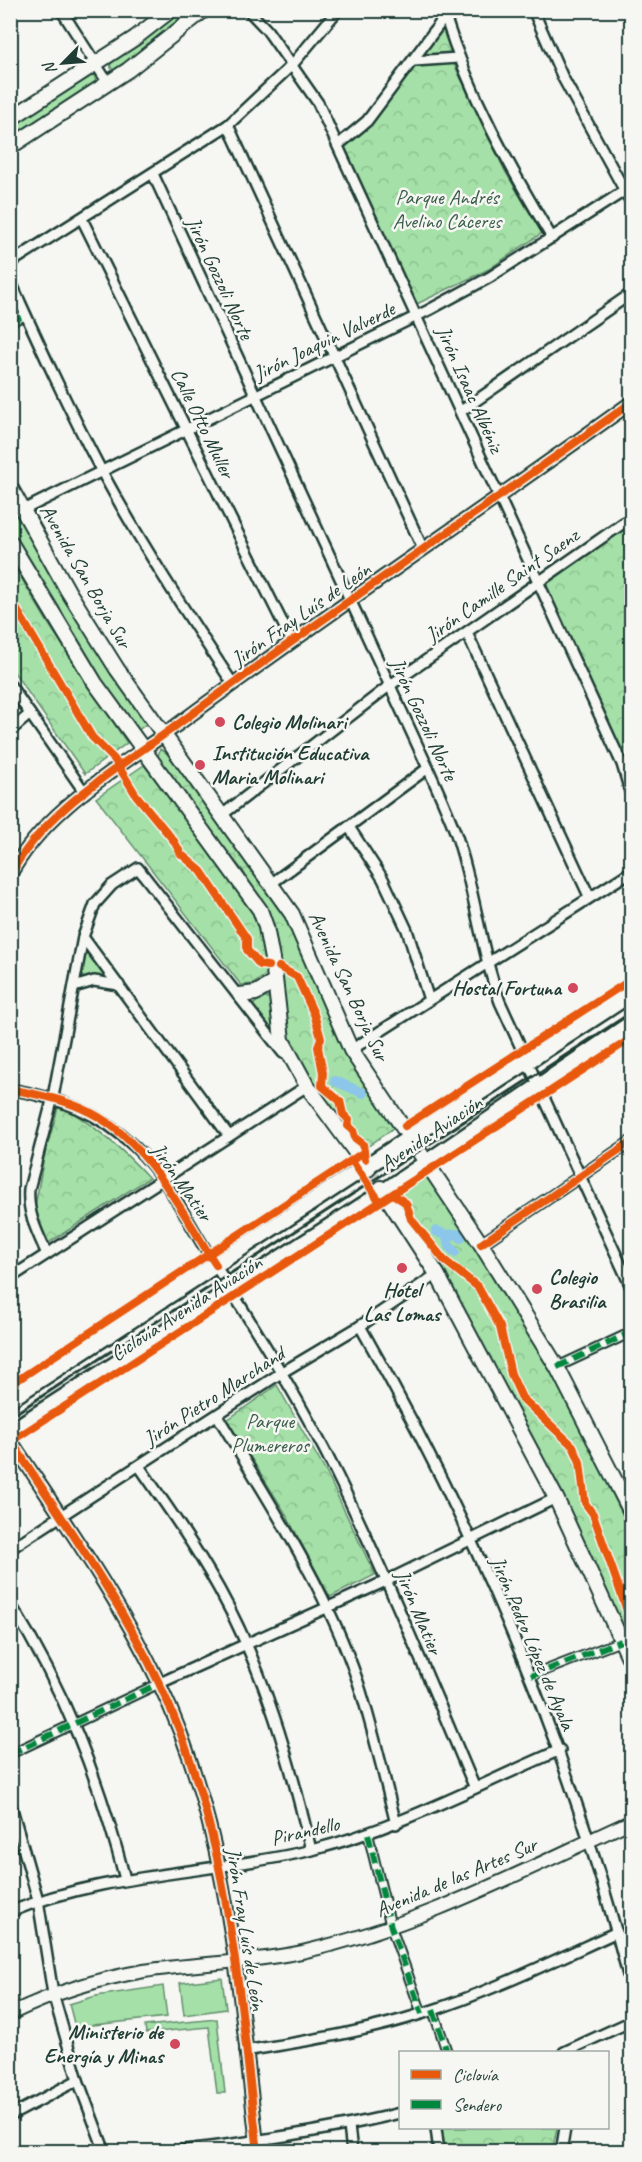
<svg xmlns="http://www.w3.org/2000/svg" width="642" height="2162" font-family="Caveat,sans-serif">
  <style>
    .grass { fill: #a4e0a7; stroke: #628e6e; stroke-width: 1.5 }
    .park { fill: url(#park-crowns); stroke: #628e6e; stroke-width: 1.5 }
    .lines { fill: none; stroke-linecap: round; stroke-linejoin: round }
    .canal { stroke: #8cc6eb; stroke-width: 10 }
    .secondary-tunnel { stroke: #cbd1cc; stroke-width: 14; stroke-dasharray: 14 7; stroke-linecap: butt }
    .pedestrian-casing { stroke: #1f3d34; stroke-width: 12 }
    .minor-casing { stroke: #1f3d34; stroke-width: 14 }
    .tertiary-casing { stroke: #1f3d34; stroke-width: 16 }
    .secondary-casing { stroke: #1f3d34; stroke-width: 18 }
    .primary-casing { stroke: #1f3d34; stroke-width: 20 }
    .pedestrian { stroke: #f6f6f2; stroke-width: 8 }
    .minor { stroke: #f6f6f2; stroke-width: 9 }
    .tertiary { stroke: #f6f6f2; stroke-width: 12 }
    .secondary { stroke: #f6f6f2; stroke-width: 14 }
    .primary { stroke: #f6f6f2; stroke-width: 15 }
    .rail { stroke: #1f3d34; stroke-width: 3 }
    .quiet { stroke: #00873e; stroke-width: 6; stroke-dasharray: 12 6; stroke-linecap: butt }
    .cycleway-casing { stroke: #f6f6f2; stroke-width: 11 }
    .cycleway { stroke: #e8590c; stroke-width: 8 }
    .poi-dot { fill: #d1495b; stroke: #f6f6f2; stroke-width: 2 }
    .labels { text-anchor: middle; stroke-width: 5; stroke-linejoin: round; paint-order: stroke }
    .park-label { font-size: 21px; fill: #3a5e4b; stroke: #f6f6f2 }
    .street-label { font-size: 21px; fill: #1f3d34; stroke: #f6f6f2 }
    .poi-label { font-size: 21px; font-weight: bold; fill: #1f3d34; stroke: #f6f6f2; text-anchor: start }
  </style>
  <defs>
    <pattern id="park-crowns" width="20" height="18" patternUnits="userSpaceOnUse" patternTransform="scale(1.5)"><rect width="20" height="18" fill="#a4e0a7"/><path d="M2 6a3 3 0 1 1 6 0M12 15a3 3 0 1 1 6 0" fill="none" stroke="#8dc190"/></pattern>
  </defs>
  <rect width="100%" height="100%" fill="#f6f6f2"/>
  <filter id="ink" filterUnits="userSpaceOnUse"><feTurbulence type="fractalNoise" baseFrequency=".0167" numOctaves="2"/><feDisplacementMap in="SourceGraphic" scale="12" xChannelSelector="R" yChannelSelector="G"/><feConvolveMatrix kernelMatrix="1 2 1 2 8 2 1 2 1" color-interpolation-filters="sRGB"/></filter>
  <g filter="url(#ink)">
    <g class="grass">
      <path d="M181 11H198L115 71 111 68 110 61 154 32Z"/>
      <path d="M94 74 96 82 88 90 11 140V126Z"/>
      <path d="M10 500C53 576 96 653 146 724L136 732 101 681 11 533Z"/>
      <path d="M83 937 119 985 94 981 74 987Z"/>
      <path d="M261 998H270L272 1027H268L253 1005Z"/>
      <path d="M222 1978 226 2009 184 2015 180 1983Z"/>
      <path d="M163 1986 167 2017 75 2027 69 2004 96 1996Z"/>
      <path d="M217 2019 225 2093H217L209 2027 146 2033 145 2026Z"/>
    </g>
    <g class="park">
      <path d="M441 22 452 55 418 58Z"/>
      <path d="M453 62 505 171 542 233 489 269 415 305 342 146 415 64Z"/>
      <path d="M631 523 632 754 624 759 541 583Z"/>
      <path d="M10 559 48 623 127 743 85 774 11 668Z"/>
      <path d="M160 749 167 753 284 911 396 1126 363 1150 313 1087 296 1060 285 1032 269 916 243 871 164 772 157 759Z"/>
      <path d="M144 765 257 913 268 968 267 974 253 984 241 985 96 798Z"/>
      <path d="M59 1104C94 1125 122 1148 149 1178L47 1244 35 1207 43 1162Z"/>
      <path d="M426 1172 455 1211 551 1368 631 1532V1653L563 1496 500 1379 391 1195Z"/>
      <path d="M277 1385 327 1474 375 1575 330 1597 284 1511 227 1420Z"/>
      <path d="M442 2128H557L552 2152 444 2151Z"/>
    </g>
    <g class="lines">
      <g class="canal">
        <path d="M335 1081 363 1093"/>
        <path d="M436 1231 447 1235 458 1234 461 1238"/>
        <path d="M447 1235 449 1246 455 1252"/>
      </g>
      <path class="secondary-tunnel" d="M368 1169 381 1188"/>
      <defs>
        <g id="pedestrian">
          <path d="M10 322 26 315"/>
          <path d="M557 1367 632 1332"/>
          <path d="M531 1676 621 1641"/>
          <path d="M10 1754 160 1683"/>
          <path d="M368 1834 391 1927 422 2014"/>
          <path d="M433 2010 447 2052"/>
        </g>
        <g id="minor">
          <path d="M61 10 108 83"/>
          <path d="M248 10 267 30 318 103 622 764 632 798"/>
          <path d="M533 10 563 78 632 204"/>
          <path d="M630 10 632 15"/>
          <path d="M445 16C470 96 509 166 552 238"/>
          <path d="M414 61 458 58"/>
          <path d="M228 125 423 549"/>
          <path d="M338 145 367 121 450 10"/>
          <path d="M153 174 428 768C438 791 449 814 457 837 475 891 480 948 500 1002L632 1289"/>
          <path d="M82 219 292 642"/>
          <path d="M10 263 228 125 292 65 338 10"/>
          <path d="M10 280C39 344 68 408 101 470 141 544 187 614 233 684"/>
          <path d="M461 411 632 293"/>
          <path d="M23 510 429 310 490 277 632 186"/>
          <path d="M467 633 589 896"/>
          <path d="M10 685 85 793"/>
          <path d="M10 731 30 714"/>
          <path d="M222 815 389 686 632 517"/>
          <path d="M349 827 383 879 407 930 429 1000"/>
          <path d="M272 883 428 768"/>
          <path d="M83 937 229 1136"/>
          <path d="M74 987 94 981 119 985"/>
          <path d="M351 1050 632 871"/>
          <path d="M10 1089C59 1098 99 1112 135 1147 166 1176 187 1220 209 1255 254 1327 300 1399 337 1475 387 1577 430 1682 474 1786"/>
          <path d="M481 1244 632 1141"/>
          <path d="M47 1254C37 1232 27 1213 29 1189L53 1097 83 937 95 904 112 885 138 868 283 1053"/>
          <path d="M10 1278 307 1086"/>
          <path d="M360 1326C479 1534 573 1758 632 1990"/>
          <path d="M217 1415C268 1500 326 1587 358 1682 373 1728 384 1777 396 1824"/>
          <path d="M139 1466C167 1506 195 1546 219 1589 264 1670 290 1760 311 1850"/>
          <path d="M10 1549 281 1373 360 1326 437 1274"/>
          <path d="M10 1603C65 1691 99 1779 125 1879"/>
          <path d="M160 1683 386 1581 556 1498"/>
          <path d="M10 1802 38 1900 53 1994 78 2080 105 2152"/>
          <path d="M10 1912C107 1872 212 1874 312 1850 399 1828 478 1785 560 1750"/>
          <path d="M245 2051C305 2041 366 2032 424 2013 490 1992 553 1961 617 1932"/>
          <path d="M564 2052 632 2021"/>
          <path d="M10 2116 78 2080"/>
          <path d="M349 2126 352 2152"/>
          <path d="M436 2128 439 2152"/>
          <path d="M168 2152C247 2143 324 2132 400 2113"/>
          <path d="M561 2152 565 2128"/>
        </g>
        <g id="tertiary">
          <path d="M10 875C46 808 118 769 177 725 326 614 481 511 632 402"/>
          <path d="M10 1439C62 1519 118 1597 159 1683 229 1828 239 1994 258 2152"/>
          <path d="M10 2014C53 1993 97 1979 144 1971 196 1963 250 1963 302 1952 419 1926 524 1870 632 1821"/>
        </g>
        <g id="secondary">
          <path d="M10 119 135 38 171 10"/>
          <path d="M10 147 128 70 204 10"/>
          <path d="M10 487 68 591 117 669 292 914 351 1050 481 1244 557 1367 632 1514"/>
          <path d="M10 542 95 683 260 910 266 927 274 970 282 1040 307 1086 368 1169"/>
          <path d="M240 995 256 993 275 982"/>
          <path d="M381 1188 437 1274 556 1498 632 1664"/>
        </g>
        <g id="primary">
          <path d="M10 1399 632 993"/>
          <path d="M10 1432 376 1197 632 1023"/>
        </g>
      </defs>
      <use href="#pedestrian" class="pedestrian-casing"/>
      <use href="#minor" class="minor-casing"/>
      <use href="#tertiary" class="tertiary-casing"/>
      <use href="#secondary" class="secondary-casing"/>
      <use href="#primary" class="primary-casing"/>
      <use href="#pedestrian" class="pedestrian"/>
      <use href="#minor" class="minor"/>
      <use href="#tertiary" class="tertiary"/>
      <use href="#secondary" class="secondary"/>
      <use href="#primary" class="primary"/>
      <path class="rail" d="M10 1417 632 1012"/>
      <g class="quiet">
        <path d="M10 322 26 315"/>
        <path d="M557 1367 632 1332"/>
        <path d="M531 1676 621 1641"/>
        <path d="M10 1754 160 1683"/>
        <path d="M368 1834 391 1927 422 2014"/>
        <path d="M433 2010 447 2052"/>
      </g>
      <defs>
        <g id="cycleway">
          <path d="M10 598 92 737 114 759 136 795 174 841 181 854 201 871 247 939V950L260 965 268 966"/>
          <path d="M10 875C46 808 118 769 177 725 326 614 481 511 632 402"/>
          <path d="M279 967 297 977 314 1014 321 1038 318 1047 323 1073 322 1086 340 1101 343 1114 349 1120 348 1126 353 1130 355 1138 363 1144 365 1159"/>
          <path d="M10 1089C35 1094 58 1098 81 1108 147 1136 179 1209 216 1265"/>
          <path d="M405 1126 632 979"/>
          <path d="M353 1162 380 1202 632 1038"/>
          <path d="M394 1195 406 1203 411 1219 444 1260 478 1287 500 1327 511 1374 522 1398 573 1446 580 1462 585 1503 593 1514 632 1625"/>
          <path d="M481 1244 632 1141"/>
          <path d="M10 1385 364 1152"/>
          <path d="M10 1439C62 1519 118 1597 159 1683 229 1828 239 1994 258 2152"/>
          <path d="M10 1442 380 1202"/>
        </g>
      </defs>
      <use href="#cycleway" class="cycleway-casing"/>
      <use href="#cycleway" class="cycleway"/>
    </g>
  </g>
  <g class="poi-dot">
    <circle cx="220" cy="722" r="6"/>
    <circle cx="200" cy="765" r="6"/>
    <circle cx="573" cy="988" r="6"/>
    <circle cx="402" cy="1268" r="6"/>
    <circle cx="537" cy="1289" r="6"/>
    <circle cx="175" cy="2044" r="6"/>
  </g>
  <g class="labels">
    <g class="park-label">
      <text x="447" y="204">Parque Andrés<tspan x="447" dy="24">Avelino Cáceres</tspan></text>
      <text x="270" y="1428">Parque<tspan x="270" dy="24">Plumereros</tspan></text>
    </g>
    <g class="street-label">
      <text transform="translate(220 278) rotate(65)" y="7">Jirón Gozzoli Norte</text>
      <text transform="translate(324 341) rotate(-26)" y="7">Jirón Joaquin Valverde</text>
      <text transform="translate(470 389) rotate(66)" y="7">Jirón Isaac Albéniz</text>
      <text transform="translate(203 423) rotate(64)" y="7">Calle Otto Muller</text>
      <text transform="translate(86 576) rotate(60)" y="7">Avenida San Borja Sur</text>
      <text transform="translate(502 585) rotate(-35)" y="7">Jirón Camille Saint Saenz</text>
      <text transform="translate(301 614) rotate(-35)" y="7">Jirón Fray Luís de León</text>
      <text transform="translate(424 719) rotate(65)" y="7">Jirón Gozzoli Norte</text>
      <text transform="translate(349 986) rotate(65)" y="7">Avenida San Borja Sur</text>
      <text transform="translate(431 1133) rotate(-34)" y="7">Avenida Aviación</text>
      <text transform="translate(182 1182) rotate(55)" y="7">Jirón Matier</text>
      <text transform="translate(186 1308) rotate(-33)" y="7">Ciclovía Avenida Aviación</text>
      <text transform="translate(214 1396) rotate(-33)" y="7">Jirón Pietro Marchand</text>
      <text transform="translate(419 1612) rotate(67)" y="7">Jirón Matier</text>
      <text transform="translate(533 1643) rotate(67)" y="7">Jirón Pedro López de Ayala</text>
      <text transform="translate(305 1831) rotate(-13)" y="7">Pirandello</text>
      <text transform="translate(456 1877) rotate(-23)" y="7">Avenida de las Artes Sur</text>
      <text transform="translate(246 1929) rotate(81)" y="7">Jirón Fray Luís de León</text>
    </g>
    <g class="poi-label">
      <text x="232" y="729">Colegio Molinari</text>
      <text x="212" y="760">Institución Educativa<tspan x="212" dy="24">Maria Molinari</tspan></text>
      <text x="561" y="995" text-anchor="end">Hostal Fortuna</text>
      <text x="549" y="1284">Colegio<tspan x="549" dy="24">Brasilia</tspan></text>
      <text x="402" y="1297" text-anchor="middle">Hotel<tspan x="402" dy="24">Las Lomas</tspan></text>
      <text x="163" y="2039" text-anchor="end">Ministerio de<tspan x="163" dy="24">Energía y Minas</tspan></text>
    </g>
  </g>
  <rect width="642" height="2162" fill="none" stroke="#f6f6f2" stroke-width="36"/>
  <rect x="18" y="18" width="606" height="2126" fill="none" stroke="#1f3d34" stroke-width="2" filter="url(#ink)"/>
  <rect x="399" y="2051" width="210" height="78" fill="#f6f6f2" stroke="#a0aca6" stroke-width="1.5"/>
  <rect x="411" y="2070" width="30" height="9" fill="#e8590c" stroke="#a0aca6" stroke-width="1.5"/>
  <text x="453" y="2081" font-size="18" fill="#1f3d34">Ciclovía</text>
  <rect x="411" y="2100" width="30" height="9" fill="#00873e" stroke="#a0aca6" stroke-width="1.5"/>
  <text x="453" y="2111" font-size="18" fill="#1f3d34">Sendero</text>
  <g transform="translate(63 63) rotate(245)" stroke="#f6f6f2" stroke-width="4.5" paint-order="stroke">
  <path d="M0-4.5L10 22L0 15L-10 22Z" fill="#1f3d34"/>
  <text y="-9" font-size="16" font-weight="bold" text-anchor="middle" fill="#1f3d34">N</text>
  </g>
</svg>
